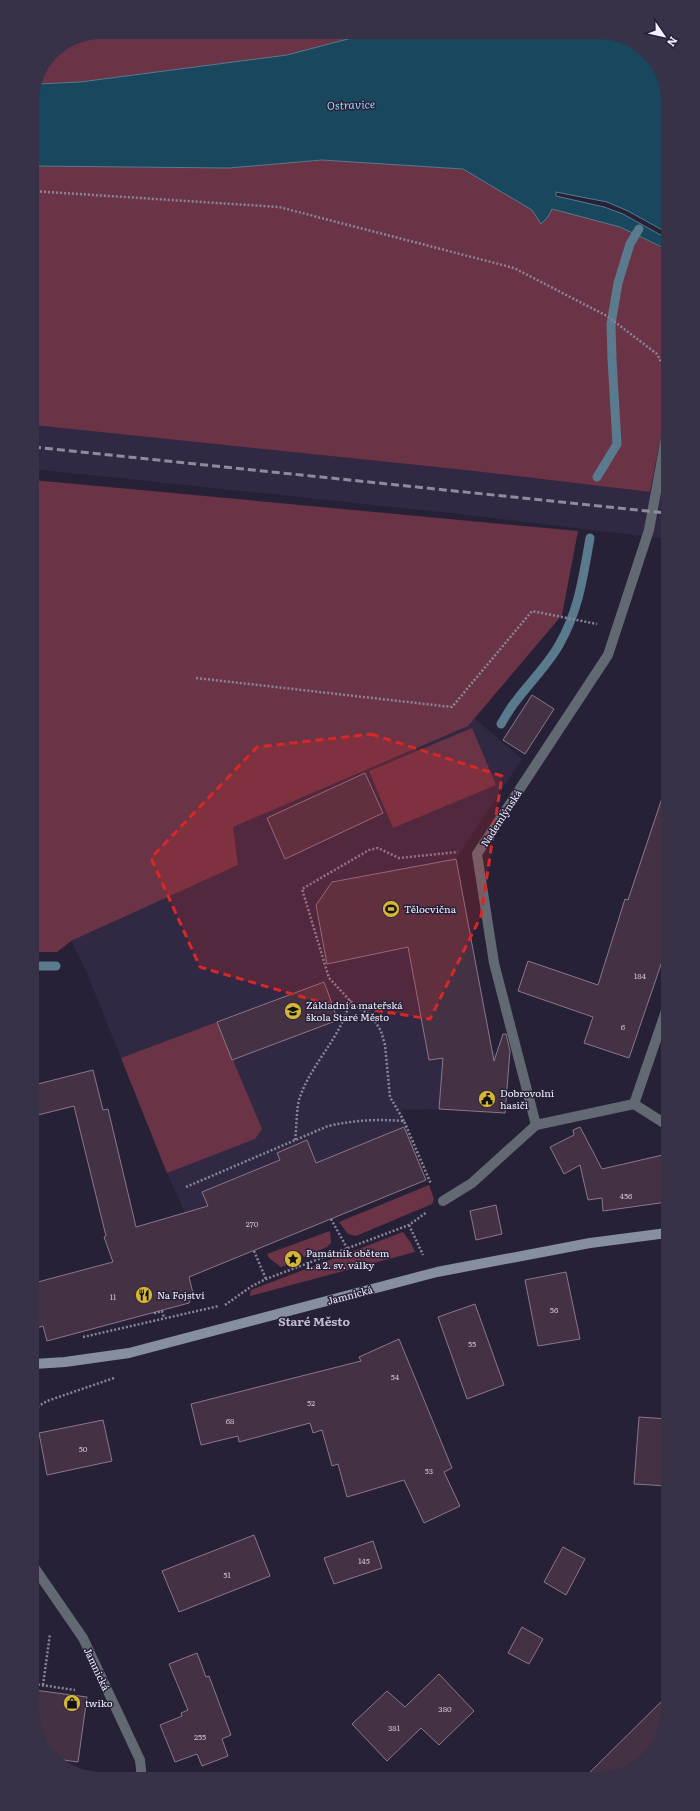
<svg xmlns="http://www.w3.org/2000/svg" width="700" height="1811" font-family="Literata,serif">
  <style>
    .built { fill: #312944 }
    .green { fill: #6a3446 }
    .water { fill: #19475e; stroke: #5a7a8e }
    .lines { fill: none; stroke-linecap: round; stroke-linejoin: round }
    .stream { stroke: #5a7a8e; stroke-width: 9 }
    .building { fill: #443143; stroke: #8c768b }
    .path { stroke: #8a8598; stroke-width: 2.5; stroke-dasharray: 2 2; stroke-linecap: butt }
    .service { stroke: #636973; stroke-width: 10 }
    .minor { stroke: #636973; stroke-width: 10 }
    .secondary { stroke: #868fa0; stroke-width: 10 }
    .rail { stroke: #8f8a9d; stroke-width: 3; stroke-dasharray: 8 4; stroke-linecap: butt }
    .marked { fill: #d62828; fill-opacity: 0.2; stroke: #d62828; stroke-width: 3; stroke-dasharray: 8 5; stroke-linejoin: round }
    .labels { text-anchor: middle; stroke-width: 3; stroke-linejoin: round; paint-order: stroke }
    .number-label { font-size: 8px; fill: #c7c0d0 }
    .street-label { font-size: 10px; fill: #f3f0ff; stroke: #272137 }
    .poi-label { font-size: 10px; fill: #f3f0ff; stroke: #272137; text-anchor: start }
    .water-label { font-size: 11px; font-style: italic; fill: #99d8fb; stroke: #272137 }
    .quarter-label { font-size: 12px; font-weight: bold; fill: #c2bbd8; stroke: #272137 }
  </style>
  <rect width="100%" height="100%" fill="#272137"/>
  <g class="built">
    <path d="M33 425 465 470 666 494V539L460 514 33 469Z"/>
    <path d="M474 718 522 759 456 859 463 896H464V900L468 915 467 920 492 1048 508 1077 442 1073 439 1109 401 1110 426 1180 208 1269 189 1221 167 1173 87 973 71 941 238 865 232 827 467 726Z"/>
  </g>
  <g class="green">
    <path d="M367 34 287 55 80 82 38 84 52 52 75 37Z"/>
    <path d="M322 160 463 169 532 210 541 224 548 217 552 209 620 227 666 250V410L650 492 465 470 33 425 32 166 232 168Z"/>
    <path d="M33 480 578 531 562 615 468 726 233 827 238 865 71 941 57 952H33Z"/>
    <path d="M472 728 496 785 393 828 369 771Z"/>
    <path d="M217 1022 262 1129 255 1139 167 1173 121 1058Z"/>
    <path d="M429 1185 434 1199 432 1204 356 1236 348 1234 339 1222Z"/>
    <path d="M330 1231 331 1243 327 1247 304 1257C300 1251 297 1250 289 1251L285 1257 286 1265 281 1267 269 1258 267 1254Z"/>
    <path d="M403 1232 411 1243 415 1252 250 1296 251 1290Z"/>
  </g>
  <path class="water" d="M604 32 644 49 666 83V232L628 211 607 202 556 192V196L604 207 623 214 666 238V249L620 227 552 209 548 217 541 224 532 210 463 169 322 160 229 168 32 166V97L38 84 80 82 287 55 367 34Z"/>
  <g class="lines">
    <g class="stream">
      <path d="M597 477 617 444 612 359 611 324 618 283 630 244 639 229"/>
      <path d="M501 724C506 716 510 708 516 701 530 682 547 666 559 645 579 610 583 577 590 538"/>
      <path d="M33 966H56"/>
    </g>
  </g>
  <g class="building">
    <path d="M532 695 554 709 525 754 503 740Z"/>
    <path d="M365 773 383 813 285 859 267 818Z"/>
    <path d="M662 798 667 799V947L629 1058 584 1043 593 1017 518 991 528 961 598 985 625 899 628 900Z"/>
    <path d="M456 859 494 1061 503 1034H506L510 1051 505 1113 439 1109 443 1058 429 1060 408 947 327 964 316 905 332 882Z"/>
    <path d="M324 982 338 1020 232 1060 217 1022Z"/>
    <path d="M93 1070 103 1110 108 1109 136 1227 208 1206 202 1192 280 1160 277 1153 307 1140 316 1163 404 1127 426 1180 189 1277 193 1293 189 1303 47 1341 43 1326 34 1329V1283L113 1262 104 1237 106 1236 74 1106 34 1116V1085Z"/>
    <path d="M580 1127 602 1169 667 1154V1202L603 1211 602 1198 588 1200 580 1165 564 1174 550 1147 574 1135 573 1130Z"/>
    <path d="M496 1205 502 1234 476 1240 470 1211Z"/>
    <path d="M566 1272 580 1339 538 1346 525 1280Z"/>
    <path d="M475 1304 504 1385 467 1399 438 1317Z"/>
    <path d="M399 1339 452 1468 444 1472 460 1506 424 1523 404 1480 347 1497 338 1464 332 1466 322 1430 313 1433 310 1423 239 1442 238 1436 201 1445 191 1404 361 1361 359 1357Z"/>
    <path d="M639 1417 668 1419V1486L634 1484Z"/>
    <path d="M103 1420 112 1461 47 1475 39 1433Z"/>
    <path d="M254 1535 270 1576 179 1612 162 1571Z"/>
    <path d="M373 1541 382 1568 334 1584 324 1558Z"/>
    <path d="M563 1547 585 1559 566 1595 544 1582Z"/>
    <path d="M522 1627 543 1639 529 1664 508 1653Z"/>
    <path d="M197 1653 206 1677 209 1676 231 1735 222 1739 228 1756 202 1766 197 1754 175 1762 160 1725 182 1716 181 1713 188 1710 169 1664Z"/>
    <path d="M439 1674 474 1711 439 1745 421 1728 387 1761 352 1724 387 1691 405 1707Z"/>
    <path d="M34 1690 87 1697 78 1762 56 1759 34 1728Z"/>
    <path d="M668 1695V1710L654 1752 617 1777H585Z"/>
  </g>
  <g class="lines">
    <g class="path">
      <path d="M32 191 279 207 514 268 607 316 657 354 666 371"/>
      <path d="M196 678 452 707 532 611 597 624"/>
      <path d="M404 1121 390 1097 385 1045 381 1031 371 1015 355 1006 329 978 302 889 369 850 378 848 399 858 458 852"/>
      <path d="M295 1140C297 1127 296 1108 300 1097 312 1062 342 1037 350 1000"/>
      <path d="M186 1187 328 1126C355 1120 376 1119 404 1121L431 1184"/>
      <path d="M331 1219 347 1248"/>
      <path d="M409 1225 423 1255"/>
      <path d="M254 1251 266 1279"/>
      <path d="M225 1305 252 1286 266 1279 409 1225 427 1212"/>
      <path d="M155 1312V1313L162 1311 164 1318"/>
      <path d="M83 1337 219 1306"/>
      <path d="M34 1409 47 1401 114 1378"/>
      <path d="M34 1684 75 1690"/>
      <path d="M43 1685 50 1634"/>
    </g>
    <path class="service" d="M443 1201 472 1183 536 1125"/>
    <g class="minor">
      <path d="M666 437 649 530 608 655 477 854 494 963 536 1125 634 1104 667 1125"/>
      <path d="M634 1104 667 1008"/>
      <path d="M34 1567 83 1638 140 1760 142 1779"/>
    </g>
    <path class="secondary" d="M34 1364 65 1362 129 1353 437 1272 590 1243 667 1233"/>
    <path class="rail" d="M33 447 666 513"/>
  </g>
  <path class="marked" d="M371 734 502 776 481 916 430 1019 316 1001 200 967 151 858 257 747Z"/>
  <defs>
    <symbol id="stadium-disc" viewBox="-11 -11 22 22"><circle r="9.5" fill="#d5b535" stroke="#272137"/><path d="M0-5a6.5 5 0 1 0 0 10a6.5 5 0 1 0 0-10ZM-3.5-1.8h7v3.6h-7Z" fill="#111"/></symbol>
    <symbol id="school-disc" viewBox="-11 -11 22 22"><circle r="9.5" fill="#d5b535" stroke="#272137"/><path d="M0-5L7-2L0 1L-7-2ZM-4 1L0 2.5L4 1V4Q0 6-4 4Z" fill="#111"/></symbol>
    <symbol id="civic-disc" viewBox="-11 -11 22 22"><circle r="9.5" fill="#d5b535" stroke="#272137"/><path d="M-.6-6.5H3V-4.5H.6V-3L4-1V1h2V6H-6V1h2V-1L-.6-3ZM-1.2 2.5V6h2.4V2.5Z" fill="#111"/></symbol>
    <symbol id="sight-disc" viewBox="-11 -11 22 22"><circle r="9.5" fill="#d5b535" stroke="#272137"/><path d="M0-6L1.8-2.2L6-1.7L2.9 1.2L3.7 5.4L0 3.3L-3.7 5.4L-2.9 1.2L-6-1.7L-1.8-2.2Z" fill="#111"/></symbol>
    <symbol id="restaurant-disc" viewBox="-11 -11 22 22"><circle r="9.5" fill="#d5b535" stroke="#272137"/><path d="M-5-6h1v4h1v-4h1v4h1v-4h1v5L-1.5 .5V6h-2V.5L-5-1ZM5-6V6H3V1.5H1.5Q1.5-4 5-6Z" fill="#111"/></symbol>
    <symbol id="shop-disc" viewBox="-11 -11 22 22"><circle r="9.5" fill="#d5b535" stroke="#272137"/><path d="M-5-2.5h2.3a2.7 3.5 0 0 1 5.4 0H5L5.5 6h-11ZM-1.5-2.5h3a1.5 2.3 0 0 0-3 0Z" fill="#111"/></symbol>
  </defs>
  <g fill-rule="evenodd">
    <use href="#stadium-disc" x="381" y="899" width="20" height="20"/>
    <use href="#school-disc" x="283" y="1001" width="20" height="20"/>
    <use href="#civic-disc" x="477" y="1089" width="20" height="20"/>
    <use href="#sight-disc" x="283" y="1249" width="20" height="20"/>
    <use href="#restaurant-disc" x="134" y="1285" width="20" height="20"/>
    <use href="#shop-disc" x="62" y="1693" width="20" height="20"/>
  </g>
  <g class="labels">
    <g class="number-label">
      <text x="640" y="979">184</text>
      <text x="623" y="1030">6</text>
      <text x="626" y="1199">456</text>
      <text x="252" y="1227">270</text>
      <text x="113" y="1300">11</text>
      <text x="554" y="1313">56</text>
      <text x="472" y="1347">55</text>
      <text x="395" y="1380">54</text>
      <text x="311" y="1406">52</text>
      <text x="230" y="1424">68</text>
      <text x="83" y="1452">50</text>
      <text x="429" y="1474">53</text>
      <text x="364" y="1564">145</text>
      <text x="227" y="1578">51</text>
      <text x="445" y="1712">380</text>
      <text x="394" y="1731">381</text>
      <text x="200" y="1740">255</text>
    </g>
    <g class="street-label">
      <text transform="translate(501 818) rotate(-57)" y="4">Nademlýnská</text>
      <text transform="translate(350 1295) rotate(-15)" y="4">Jamnická</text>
      <text transform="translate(97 1669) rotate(65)" y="4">Jamnická</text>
    </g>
    <g class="poi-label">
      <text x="404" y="913">Tělocvična</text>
      <text x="306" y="1009">Základní a mateřská<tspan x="306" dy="12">škola Staré Město</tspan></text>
      <text x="500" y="1097">Dobrovolní<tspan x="500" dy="12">hasiči</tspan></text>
      <text x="306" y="1257">Památník obětem<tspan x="306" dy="12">1. a 2. sv. války</tspan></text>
      <text x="157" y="1299">Na Fojství</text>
      <text x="85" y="1707">twiko</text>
    </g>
    <g class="water-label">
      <text transform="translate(351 105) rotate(-2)" y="4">Ostravice</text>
    </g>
    <g class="quarter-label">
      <text x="314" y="1326">Staré Město</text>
    </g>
  </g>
  <path d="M0 0H700V1811H0ZM101 39H599A62 62 0 0 1 661 101V1710A62 62 0 0 1 599 1772H101A62 62 0 0 1 39 1710V101A62 62 0 0 1 101 39Z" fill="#373247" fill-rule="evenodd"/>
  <g transform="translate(664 36) rotate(124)" stroke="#272137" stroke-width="3" paint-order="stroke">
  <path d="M0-3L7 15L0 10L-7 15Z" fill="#f3f0ff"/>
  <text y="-6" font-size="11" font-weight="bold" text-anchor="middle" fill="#f3f0ff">N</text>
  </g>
</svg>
